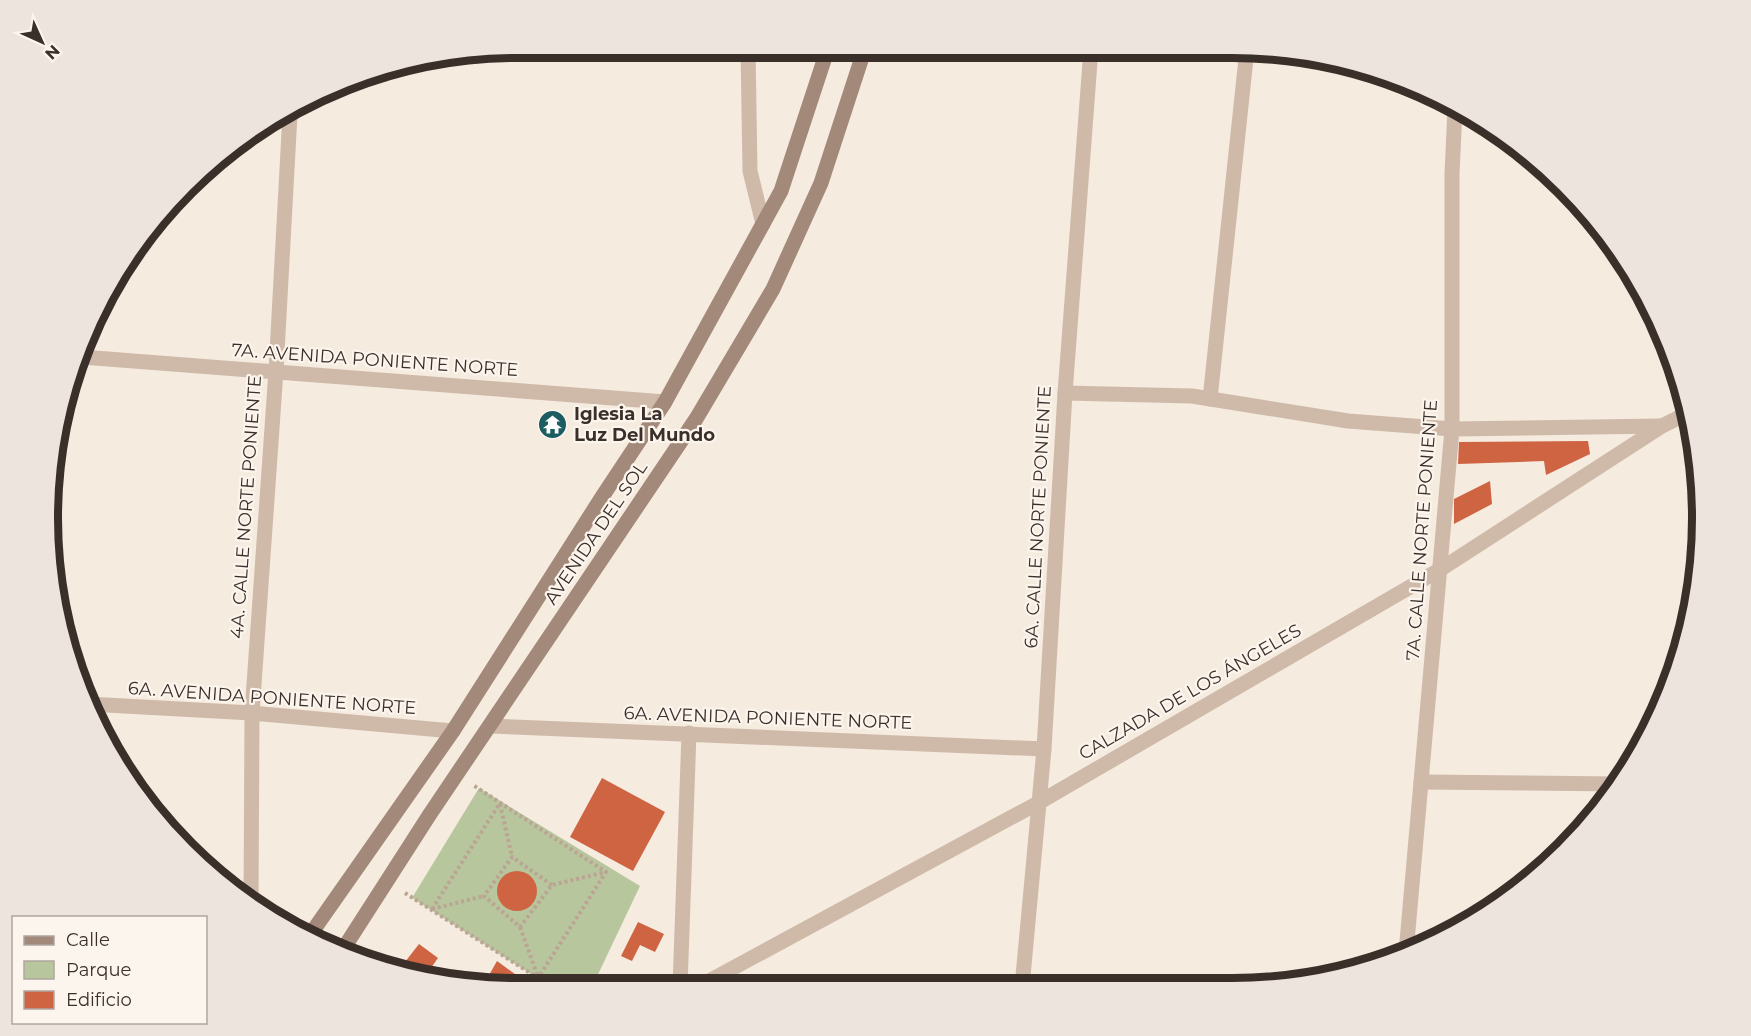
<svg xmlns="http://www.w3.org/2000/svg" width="1751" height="1036" font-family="Montserrat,sans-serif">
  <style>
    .green { fill: #b8c69d }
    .building { fill: #cf6443 }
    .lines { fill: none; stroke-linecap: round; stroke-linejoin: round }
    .path { stroke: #bba494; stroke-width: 4; stroke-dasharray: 3 3; stroke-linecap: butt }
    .minor { stroke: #cfbaaa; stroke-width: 15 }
    .secondary { stroke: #a3897a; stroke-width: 15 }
    .labels { text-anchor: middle; stroke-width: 4.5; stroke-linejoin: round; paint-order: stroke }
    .street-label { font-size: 18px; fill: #3b2f2a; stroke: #fcf5ed }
    .poi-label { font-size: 18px; font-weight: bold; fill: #3b2f2a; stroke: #fcf5ed; text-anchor: start }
    .rim { fill: none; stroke: #3b2f2a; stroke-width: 8 }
  </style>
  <rect width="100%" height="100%" fill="#f5ebdf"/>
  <path class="green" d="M479 788 640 886 592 987H551L412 898Z"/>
  <g class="building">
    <path d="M1588 441 1590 454 1546 475 1544 461 1458 464 1459 442Z"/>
    <path d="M1490 481 1492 504 1454 524V499Z"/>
    <path d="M602 778 665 812 633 871 570 837Z"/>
    <circle cx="517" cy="891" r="20"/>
    <path d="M638 922 664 934 655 952 640 945 632 961 621 956Z"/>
    <path d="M419 944 438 958 426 975 420 974 405 962Z"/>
    <path d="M497 961 533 987 483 986Z"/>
  </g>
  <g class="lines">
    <g class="path">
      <path d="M500 804 512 857"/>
      <path d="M552 885 512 857 484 896 520 927 552 885 606 872"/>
      <path d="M405 893 538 978 606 872 473 785"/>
      <path d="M432 909 500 803"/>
      <path d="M432 909 484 896"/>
      <path d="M520 927 538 977"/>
    </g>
    <g class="minor">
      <path d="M748 48 750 171 763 224"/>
      <path d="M82 357 665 402"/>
      <path d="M1065 393 1192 396 1348 421 1452 429 1660 426"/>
      <path d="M1210 399 1247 49"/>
      <path d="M88 704 252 713 453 731"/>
      <path d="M490 726 1044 749"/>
      <path d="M1421 782 1620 784"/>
      <path d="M251 904 252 713 276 371 290 114"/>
      <path d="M1406 953 1452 429V174L1455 108"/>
      <path d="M680 987 689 733"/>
      <path d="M698 987 1038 803 1441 569 1662 426 1690 412"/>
      <path d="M1022 987 1044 749 1065 393 1091 49"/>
    </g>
    <g class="secondary">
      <path d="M310 935 453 731 602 497 665 402 781 191 828 48"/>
      <path d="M342 951 430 814 696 419 773 289 821 183 865 48"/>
    </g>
  </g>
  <defs>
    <symbol id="temple-disc" viewBox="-11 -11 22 22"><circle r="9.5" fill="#1b5d61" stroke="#fcf5ed"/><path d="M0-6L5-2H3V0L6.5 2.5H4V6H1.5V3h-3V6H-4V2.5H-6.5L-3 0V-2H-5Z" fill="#fff"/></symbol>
  </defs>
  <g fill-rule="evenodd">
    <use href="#temple-disc" x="536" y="408" width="33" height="33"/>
  </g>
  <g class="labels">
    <g class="street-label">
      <text transform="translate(375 360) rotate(4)" y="6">7A. AVENIDA PONIENTE NORTE</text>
      <text transform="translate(246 507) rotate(-86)" y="6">4A. CALLE NORTE PONIENTE</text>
      <text transform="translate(1038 517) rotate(-87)" y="6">6A. CALLE NORTE PONIENTE</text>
      <text transform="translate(1422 530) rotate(-86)" y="6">7A. CALLE NORTE PONIENTE</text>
      <text transform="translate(596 533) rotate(-56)" y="6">AVENIDA DEL SOL</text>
      <text transform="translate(1190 692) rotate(-30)" y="6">CALZADA DE LOS ÁNGELES</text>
      <text transform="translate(272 698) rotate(4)" y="6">6A. AVENIDA PONIENTE NORTE</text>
      <text transform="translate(768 718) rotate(2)" y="6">6A. AVENIDA PONIENTE NORTE</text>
    </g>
    <g class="poi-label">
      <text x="574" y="420">Iglesia La<tspan x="574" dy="21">Luz Del Mundo</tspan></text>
    </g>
  </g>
  <path d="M0 0H1751V1036H0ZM518 58H1232A460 460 0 0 1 1692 518V518A460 460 0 0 1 1232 978H518A460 460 0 0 1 58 518V518A460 460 0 0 1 518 58Z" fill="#ede5dd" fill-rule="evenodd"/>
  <path class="rim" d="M518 58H1232A460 460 0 0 1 1692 518V518A460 460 0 0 1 1232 978H518A460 460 0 0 1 58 518V518A460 460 0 0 1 518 58Z"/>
  <rect x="12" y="916" width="195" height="108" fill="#fcf5ed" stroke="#afa69f" stroke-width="1.5"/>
  <rect x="24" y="936" width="30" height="9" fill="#a3897a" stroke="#afa69f" stroke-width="1.5"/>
  <text x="66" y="946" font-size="18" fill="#3b2f2a">Calle</text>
  <rect x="24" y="961" width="30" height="18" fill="#b8c69d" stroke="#afa69f" stroke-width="1.5"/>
  <text x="66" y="976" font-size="18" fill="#3b2f2a">Parque</text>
  <rect x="24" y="991" width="30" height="18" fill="#cf6443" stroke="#afa69f" stroke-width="1.5"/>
  <text x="66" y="1006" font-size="18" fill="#3b2f2a">Edificio</text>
  <g transform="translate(42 42) rotate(135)" stroke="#fcf5ed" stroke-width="4.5" paint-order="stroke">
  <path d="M0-4.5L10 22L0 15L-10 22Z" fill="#3b2f2a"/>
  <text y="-9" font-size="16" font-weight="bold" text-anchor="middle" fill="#3b2f2a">N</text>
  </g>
</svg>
